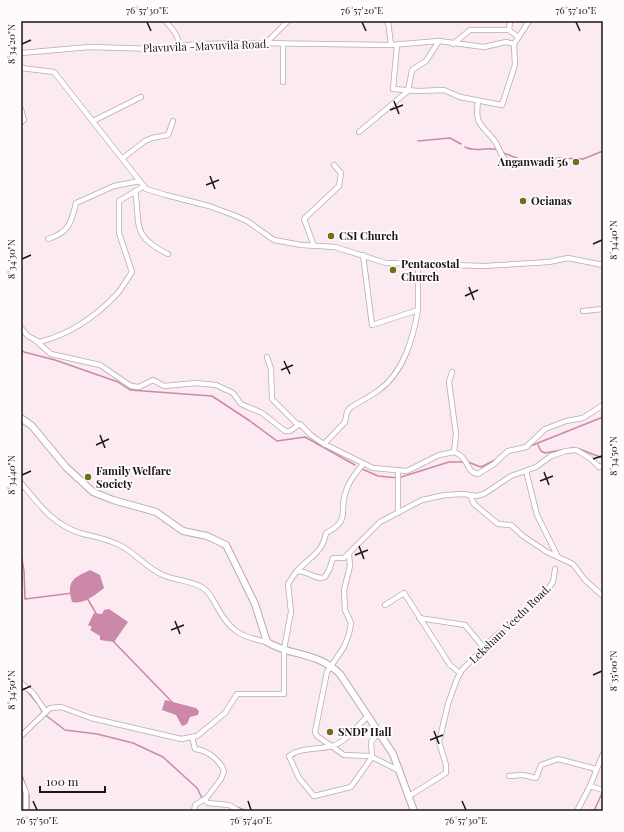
<svg xmlns="http://www.w3.org/2000/svg" width="624" height="832" font-family="'Playfair Display',serif">
  <style>
    .water { fill: #cc88a8 }
    .lines { fill: none; stroke-linecap: round; stroke-linejoin: round }
    .stream { stroke: #cc88a8; stroke-width: 1.5 }
    .street-casing { stroke: #b9aab0; stroke-width: 6 }
    .secondary-casing { stroke: #b9aab0; stroke-width: 8 }
    .street { stroke: #fff; stroke-width: 4.5 }
    .secondary { stroke: #fff; stroke-width: 6 }
    .ticks { fill: none; stroke: #1b1618; stroke-width: 1.5 }
    .poi-dot { fill: #6c7118; stroke: #fffbfd; stroke-width: 1.5 }
    .labels { text-anchor: middle; stroke-width: 4; stroke-linejoin: round; paint-order: stroke }
    .street-label { font-size: 11px; fill: #1b1618; stroke: #fffbfd }
    .poi-label { font-size: 11px; font-weight: bold; fill: #1b1618; stroke: #fffbfd; text-anchor: start }
    .neatline { fill: none; stroke: #1b1618; stroke-width: 1.5 }
    .ticks-label { font-size: 10px; text-anchor: middle; fill: #1b1618 }
  </style>
  <rect width="100%" height="100%" fill="#fbeaf1"/>
  <g class="water">
    <path d="M90 570 100 575 104 588C96 594 84 605 72 602 66 580 74 578 90 570Z"/>
    <path d="M109 609 128 622 114 642 100 640V636L90 630 92 627 88 625 94 613 102 614 104 610Z"/>
    <path d="M165 700 196 708 199 711 198 715 190 717 187 724 182 726 176 715 162 710Z"/>
  </g>
  <g class="lines">
    <g class="stream">
      <path d="M418 141 450 138 461 144"/>
      <path d="M465 147C476 153 486 146 498 150"/>
      <path d="M501 152 522 160 541 162 559 158 583 159 603 151"/>
      <path d="M21 350 24 352 55 360 118 382 130 390 212 396 250 421 277 441 305 437 355 465"/>
      <path d="M538 445 541 451 545 453 573 448"/>
      <path d="M528 447 603 417"/>
      <path d="M579 449 603 458"/>
      <path d="M468 462 481 467 497 459"/>
      <path d="M362 469 378 476 398 478 449 462H464"/>
      <path d="M21 553 24 571 25 599 73 593"/>
      <path d="M87 598 97 615"/>
      <path d="M113 641 173 703"/>
      <path d="M27 691 37 703"/>
      <path d="M39 706 44 714 65 730 97 734 133 743 163 757 197 788 202 798"/>
      <path d="M21 773 29 795V811"/>
      <path d="M234 806 247 811"/>
      <path d="M594 811 603 791"/>
    </g>
    <defs>
      <g id="street">
        <path d="M165 21C171 27 181 38 178 46"/>
        <path d="M388 21 391 45"/>
        <path d="M509 30 510 21"/>
        <path d="M265 44 288 21"/>
        <path d="M453 44 470 30H509L518 37"/>
        <path d="M514 44 529 21"/>
        <path d="M21 53 90 47 156 49 197 44 250 43 391 45 439 41 484 47 506 42 514 44 515 65 502 105 460 97 444 90 418 91 393 89 397 45"/>
        <path d="M21 68 54 72 146 189 166 195 209 206 236 216 247 221 274 240 301 245 335 247 386 263 484 266 549 262 568 258 603 265"/>
        <path d="M283 82V44"/>
        <path d="M478 101C475 125 480 123 494 140 499 146 499 153 505 159"/>
        <path d="M21 109 24 120 21 122"/>
        <path d="M93 121 141 97"/>
        <path d="M359 132 408 91 412 70 426 61 439 41"/>
        <path d="M123 158 145 141 152 138 168 135 173 121"/>
        <path d="M135 191C141 225 130 235 168 254"/>
        <path d="M48 239C69 232 71 224 76 203L114 186 140 181"/>
        <path d="M314 246 304 219 339 186 341 173 334 165"/>
        <path d="M363 255 372 325 418 310V264"/>
        <path d="M583 311 603 309"/>
        <path d="M21 328 28 336 39 342C68 335 95 317 116 295 122 289 127 279 132 272L119 233V201L144 186"/>
        <path d="M35 340 51 354 100 365 131 386 139 387 153 380 164 386 196 383 216 385 233 393 241 404 262 413 285 431H290L300 424 312 436 324 444 373 468 407 471 439 455 454 452C470 458 465 472 478 474L494 464 508 451 526 447 545 429 566 421 583 418 603 405"/>
        <path d="M267 357 271 369 272 399 298 425"/>
        <path d="M452 372 449 382 456 434 454 452"/>
        <path d="M324 444 345 422 347 412 350 408C359 402 370 397 379 390 404 372 413 338 418 310"/>
        <path d="M526 471 537 515 557 555"/>
        <path d="M21 483C39 504 52 524 80 533 95 537 110 539 123 547 137 555 148 569 163 575 176 581 191 580 203 588 210 592 213 600 217 607 230 631 241 637 267 642"/>
        <path d="M470 495 474 504 498 524 511 525 523 536 547 552 573 564 585 580 603 596"/>
        <path d="M398 513V470"/>
        <path d="M349 554 350 566 344 590 345 610 351 623 349 634 344 647 327 672 315 732 317 736 344 755 370 756 398 770"/>
        <path d="M296 572C308 558 323 553 326 533 351 520 339 514 345 494 348 482 355 474 363 464"/>
        <path d="M385 605 404 593 450 665 460 673"/>
        <path d="M419 618 465 625 484 648"/>
        <path d="M21 683 33 693 46 712"/>
        <path d="M368 716C358 725 345 743 332 746 316 750 302 747 289 756L299 778 314 796 351 787 372 757 371 742 378 733"/>
        <path d="M21 736 50 708 61 707 91 718 181 739 197 736 225 713 237 694H284V649L291 612 288 584 296 572C305 568 314 581 325 577L329 570 333 558H344L380 522 422 500 445 495 464 494 476 496 484 494 511 476 536 467 551 456 566 451 576 450 583 454 591 459 599 467 603 466"/>
        <path d="M192 737 195 749C207 750 220 760 224 771L221 779 205 800 208 803 229 805 239 811"/>
        <path d="M509 776 523 775 536 778 541 765 558 759 596 769"/>
        <path d="M21 781 26 792V811"/>
        <path d="M590 786 603 754"/>
        <path d="M409 796 446 773V765L439 742 448 704 457 679 462 670 489 642 547 590 553 582 555 569"/>
        <path d="M194 811 195 805 205 799"/>
        <path d="M577 811 590 786 603 790"/>
      </g>
      <path id="secondary" d="M21 418 32 426 66 467 93 492 113 500 156 512 183 531 207 536 226 545 255 604 267 642C292 657 316 651 340 674L393 754 414 811"/>
    </defs>
    <use href="#street" class="street-casing"/>
    <use href="#secondary" class="secondary-casing"/>
    <use href="#street" class="street"/>
    <use href="#secondary" class="secondary"/>
  </g>
  <path class="ticks" d="M147 22 151 31M362 22 366 31M576 22 580 31M22 44 31 40M394 101 399 114M390 110 403 105M210 176 215 189M206 185 219 180M593 244 602 240M22 259 31 255M469 287 474 300M465 296 478 290M284 361 290 374M281 370 293 365M100 435 105 448M96 445 109 439M593 459 602 456M544 472 549 485M22 475 31 471M540 481 553 476M359 546 364 559M355 555 368 550M175 621 180 634M171 630 184 625M593 675 602 671M22 690 31 686M434 731 439 744M430 740 443 735M33 801 37 810M248 801 251 810M462 801 466 810"/>
  <g class="poi-dot">
    <circle cx="576" cy="162" r="4"/>
    <circle cx="523" cy="201" r="4"/>
    <circle cx="331" cy="236" r="4"/>
    <circle cx="393" cy="270" r="4"/>
    <circle cx="88" cy="477" r="4"/>
    <circle cx="330" cy="732" r="4"/>
  </g>
  <g class="labels">
    <g class="street-label">
      <text transform="translate(206 46) rotate(-2)" y="4">Plavuvila -Mavuvila Road.</text>
      <text transform="translate(510 624) rotate(-44)" y="4">Leksham Veedu Road.</text>
    </g>
    <g class="poi-label">
      <text x="568" y="166" text-anchor="end">Anganwadi 56</text>
      <text x="531" y="205">Ocianas</text>
      <text x="339" y="240">CSI Church</text>
      <text x="401" y="268">Pentacostal<tspan x="401" dy="13">Church</tspan></text>
      <text x="96" y="475">Family Welfare<tspan x="96" dy="13">Society</tspan></text>
      <text x="338" y="736">SNDP Hall</text>
    </g>
  </g>
  <rect width="624" height="832" fill="none" stroke="#fffbfd" stroke-width="44"/>
  <path d="M40 786v6h65v-6" fill="none" stroke="#1b1618" stroke-width="2"/>
  <text x="46" y="786" font-size="12" fill="#1b1618" stroke="#fffbfd" stroke-width="3" paint-order="stroke">100 m</text>
  <rect x="22" y="22" width="580" height="788" class="neatline"/>
  <g class="ticks-label">
    <text x="147" y="14">76°57'30"E</text>
    <text x="362" y="14">76°57'20"E</text>
    <text x="576" y="14">76°57'10"E</text>
    <text transform="translate(11 44) rotate(-90)" y="4">8°34'20"N</text>
    <text transform="translate(613 240) rotate(-90)" y="4">8°34'40"N</text>
    <text transform="translate(11 259) rotate(-90)" y="4">8°34'30"N</text>
    <text transform="translate(613 456) rotate(-90)" y="4">8°34'50"N</text>
    <text transform="translate(11 475) rotate(-90)" y="4">8°34'40"N</text>
    <text transform="translate(613 671) rotate(-90)" y="4">8°35'00"N</text>
    <text transform="translate(11 690) rotate(-90)" y="4">8°34'50"N</text>
    <text x="37" y="824">76°57'50"E</text>
    <text x="251" y="824">76°57'40"E</text>
    <text x="466" y="824">76°57'30"E</text>
  </g>
</svg>
